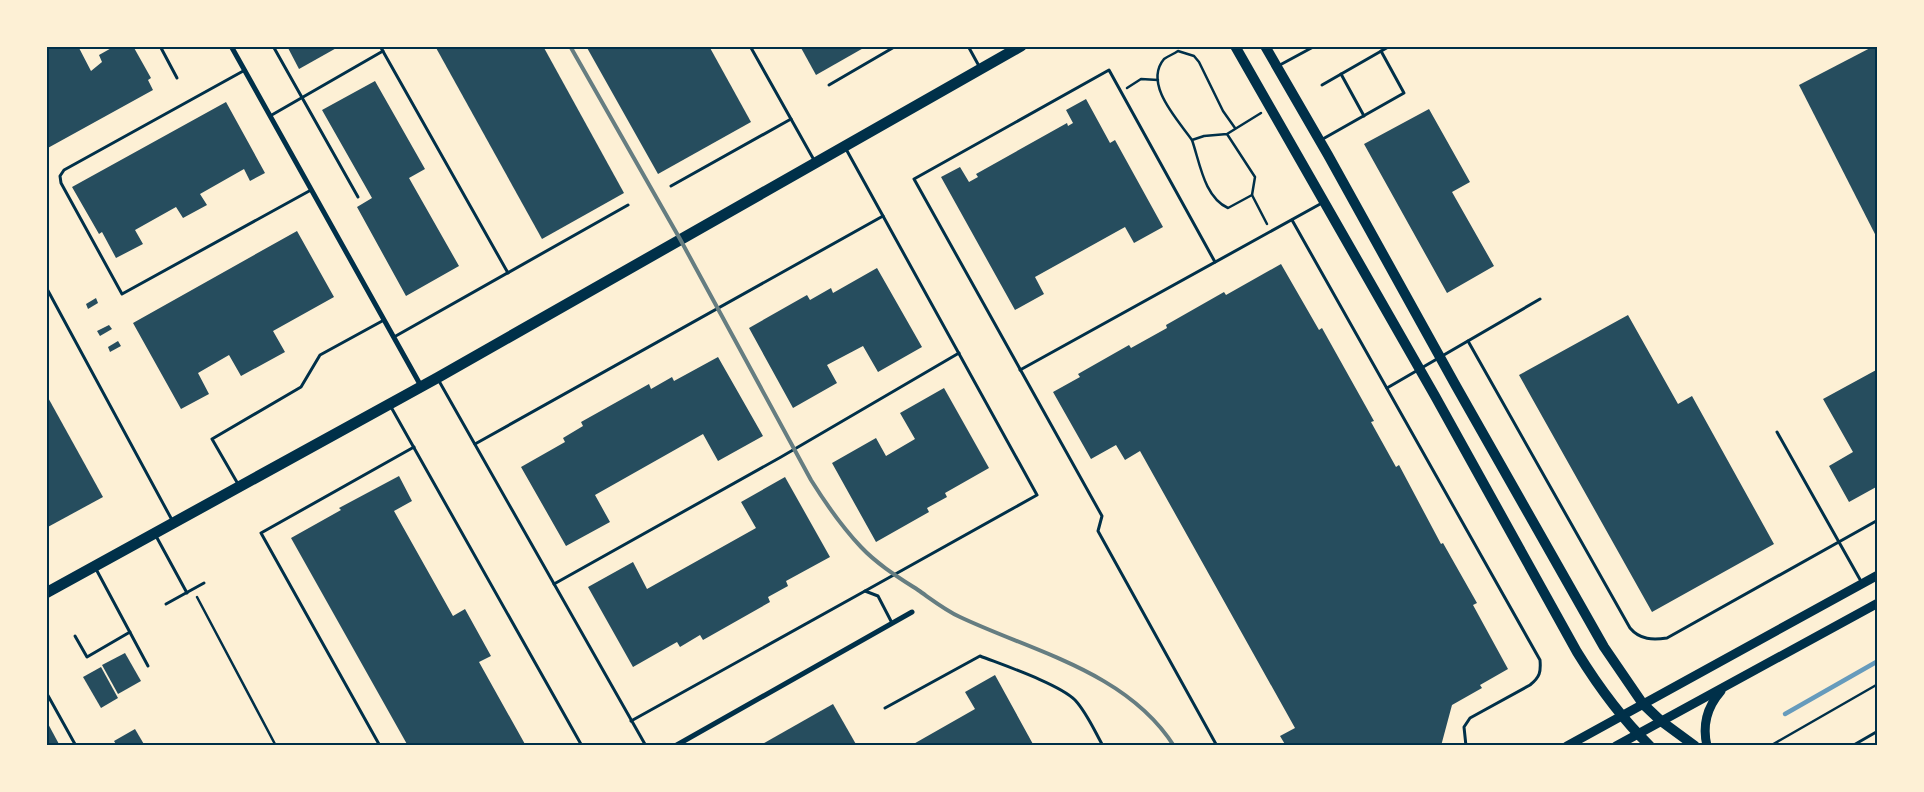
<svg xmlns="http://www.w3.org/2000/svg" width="1924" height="792" font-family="'Roboto Condensed',sans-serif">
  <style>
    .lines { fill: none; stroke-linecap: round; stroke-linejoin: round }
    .stream { stroke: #669bbc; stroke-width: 4.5 }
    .building { fill: #264d5e }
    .path { stroke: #003049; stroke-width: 2.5 }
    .service { stroke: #003049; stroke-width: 3 }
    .minor { stroke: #003049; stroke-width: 5 }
    .tertiary { stroke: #003049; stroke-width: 9 }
    .secondary { stroke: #003049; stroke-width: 10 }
    .primary { stroke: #003049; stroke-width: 11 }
    .rail { stroke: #657d81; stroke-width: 4 }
    .neatline { fill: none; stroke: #003049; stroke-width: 2 }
  </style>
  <rect width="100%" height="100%" fill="#fdf0d5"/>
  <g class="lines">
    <path class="stream" d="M1785 714 1878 661"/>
  </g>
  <g class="building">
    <path d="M46 46H78L91 71 102 62 99 55 115 46H133L151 78 148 80 153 90 46 149Z"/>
    <path d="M287 46H340L299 69Z"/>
    <path d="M435 46H543L624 193 542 239Z"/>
    <path d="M586 46H709L751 122 658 174Z"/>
    <path d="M800 46H867L816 75Z"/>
    <path d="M1874 46H1878V240L1799 85Z"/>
    <path d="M375 81 425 169 409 178 459 266 406 296 357 207 372 198 322 110Z"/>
    <path d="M1086 99 1110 143 1115 140 1163 227 1134 243 1125 227 1035 277 1044 294 1015 310 941 177 960 167 969 182 978 177 976 174 1067 123 1068 126 1073 123 1066 110Z"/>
    <path d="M226 102 265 173 250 181 244 169 200 194 207 205 183 218 176 207 135 230 143 244 116 258 102 232 99 234 72 187Z"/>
    <path d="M1429 109 1470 182 1452 192 1494 266 1447 293 1364 144Z"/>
    <path d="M297 231 334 297 273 331 285 352 241 376 229 355 198 373 209 394 181 409 133 323Z"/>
    <path d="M1281 264 1319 330 1322 328 1374 421 1371 422 1396 467 1399 465 1441 544 1443 543 1477 603 1473 605 1508 669 1480 685 1482 688 1452 705 1441 746H1286L1280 736 1295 728 1140 451 1125 460 1116 445 1091 459 1053 392 1080 377 1078 374 1129 345 1131 348 1167 328 1166 325 1224 292 1226 295Z"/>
    <path d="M877 268 922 347 878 372 863 346 827 365 837 383 793 408 749 328 807 295 810 300 831 288 833 293Z"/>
    <path d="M96 298 98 303 88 309 86 304Z"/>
    <path d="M1628 315 1678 404 1692 396 1774 544 1652 612 1519 375Z"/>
    <path d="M109 325 112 329 100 336 97 331Z"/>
    <path d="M118 341 121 346 110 352 108 347Z"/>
    <path d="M718 357 763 436 718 461 703 434 595 495 610 522 566 546 521 467 565 442 563 438 583 426 581 422 649 384 651 389 672 377 674 381Z"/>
    <path d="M1878 369V486L1849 502 1829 466 1853 452 1823 399Z"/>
    <path d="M944 388 989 468 945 493 947 497 927 508 929 512 876 542 832 463 876 438 886 456 915 439 900 413Z"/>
    <path d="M46 394 103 497 46 528Z"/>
    <path d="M399 476 412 501 394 511 453 616 465 609 491 656 479 662 526 746H408L291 538 341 510 339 508Z"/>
    <path d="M785 477 830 557 786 581 788 586 768 597 770 602 703 640 700 635 680 647 677 642 633 667 588 587 633 562 647 589 756 528 741 502Z"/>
    <path d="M125 653 141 681 118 694 102 665Z"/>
    <path d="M101 667 118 698 101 708 83 677Z"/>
    <path d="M995 675 1034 746H910L975 709 965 692Z"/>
    <path d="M833 704 857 746H759Z"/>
    <path d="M46 720 60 746H46Z"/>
    <path d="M135 729 145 746H117L114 741Z"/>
  </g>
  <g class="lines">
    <g class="path">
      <path d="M1127 88 1141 79 1158 80"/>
      <path d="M1227 134 1255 177 1252 195 1228 208C1204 197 1200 163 1192 140L1204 136 1227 134 1261 113"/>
      <path d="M1192 140C1178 120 1143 84 1164 59 1168 56 1174 54 1178 51L1194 56 1199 62 1223 111 1235 128"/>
      <path d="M1252 195 1267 224"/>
      <path d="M197 597 276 746"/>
      <path d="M1770 746 1878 684"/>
    </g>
    <g class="service">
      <path d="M160 46 177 78"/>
      <path d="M273 46 358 197"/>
      <path d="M380 46 508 273"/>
      <path d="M750 46 814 160"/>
      <path d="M968 46 979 66"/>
      <path d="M1278 66 1315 46"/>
      <path d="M245 70 64 170 60 176 61 183 122 294 311 190"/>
      <path d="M1341 74 1364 116"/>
      <path d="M829 85 896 46"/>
      <path d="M1322 85 1390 46"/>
      <path d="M270 116 383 51"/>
      <path d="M1321 140 1404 93 1381 51"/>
      <path d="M671 186 791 119"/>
      <path d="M1292 220 1540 660C1541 672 1540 677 1530 685L1470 718 1464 727 1466 746"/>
      <path d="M1215 262 1109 70 914 179 1102 516 1098 531 1217 746"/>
      <path d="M46 287 172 520"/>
      <path d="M394 337 628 205"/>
      <path d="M1468 341 1630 628C1640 640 1653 640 1667 638L1878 520"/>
      <path d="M1020 370 1322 203"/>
      <path d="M439 381 646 746"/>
      <path d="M1387 388 1540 299"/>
      <path d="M391 407 582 746"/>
      <path d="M1777 432 1862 583"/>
      <path d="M475 444 883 216 846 149"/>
      <path d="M238 484 212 439 301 387 320 355 384 320"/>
      <path d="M156 536 187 593"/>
      <path d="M96 569 148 666"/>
      <path d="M554 584 781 457 959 353"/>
      <path d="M865 591 1037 495 883 216"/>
      <path d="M166 604 204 583"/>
      <path d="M75 636 87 657 130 632"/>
      <path d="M46 692 76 746"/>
      <path d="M885 708 980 656C1003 665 1059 684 1075 700 1087 713 1094 730 1103 746"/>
      <path d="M631 721 865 591 878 596 892 623"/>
      <path d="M380 746 261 533 414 447"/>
      <path d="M1852 746 1878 731"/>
    </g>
    <g class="minor">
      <path d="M231 46 421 386"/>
      <path d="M675 746 912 612"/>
    </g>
    <g class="tertiary">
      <path d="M1567 746 1878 575"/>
      <path d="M1616 746 1878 603"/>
      <path d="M1707 746C1702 725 1707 707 1721 691"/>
    </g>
    <g class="secondary">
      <path d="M1235 46 1435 396 1577 652C1598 686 1621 718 1650 746"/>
      <path d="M1265 46 1328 155 1456 386 1604 647 1643 704 1661 721 1695 746"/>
    </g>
    <path class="primary" d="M46 593 437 378 1021 46"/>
    <path class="rail" d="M570 46 680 239 811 480C826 504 842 527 861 547 877 564 898 577 918 590 931 599 945 610 960 617 1034 652 1127 672 1174 746"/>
  </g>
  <rect width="1924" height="792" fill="none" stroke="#fdf0d5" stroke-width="95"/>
  <rect x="48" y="48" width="1828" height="696" class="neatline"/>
</svg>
